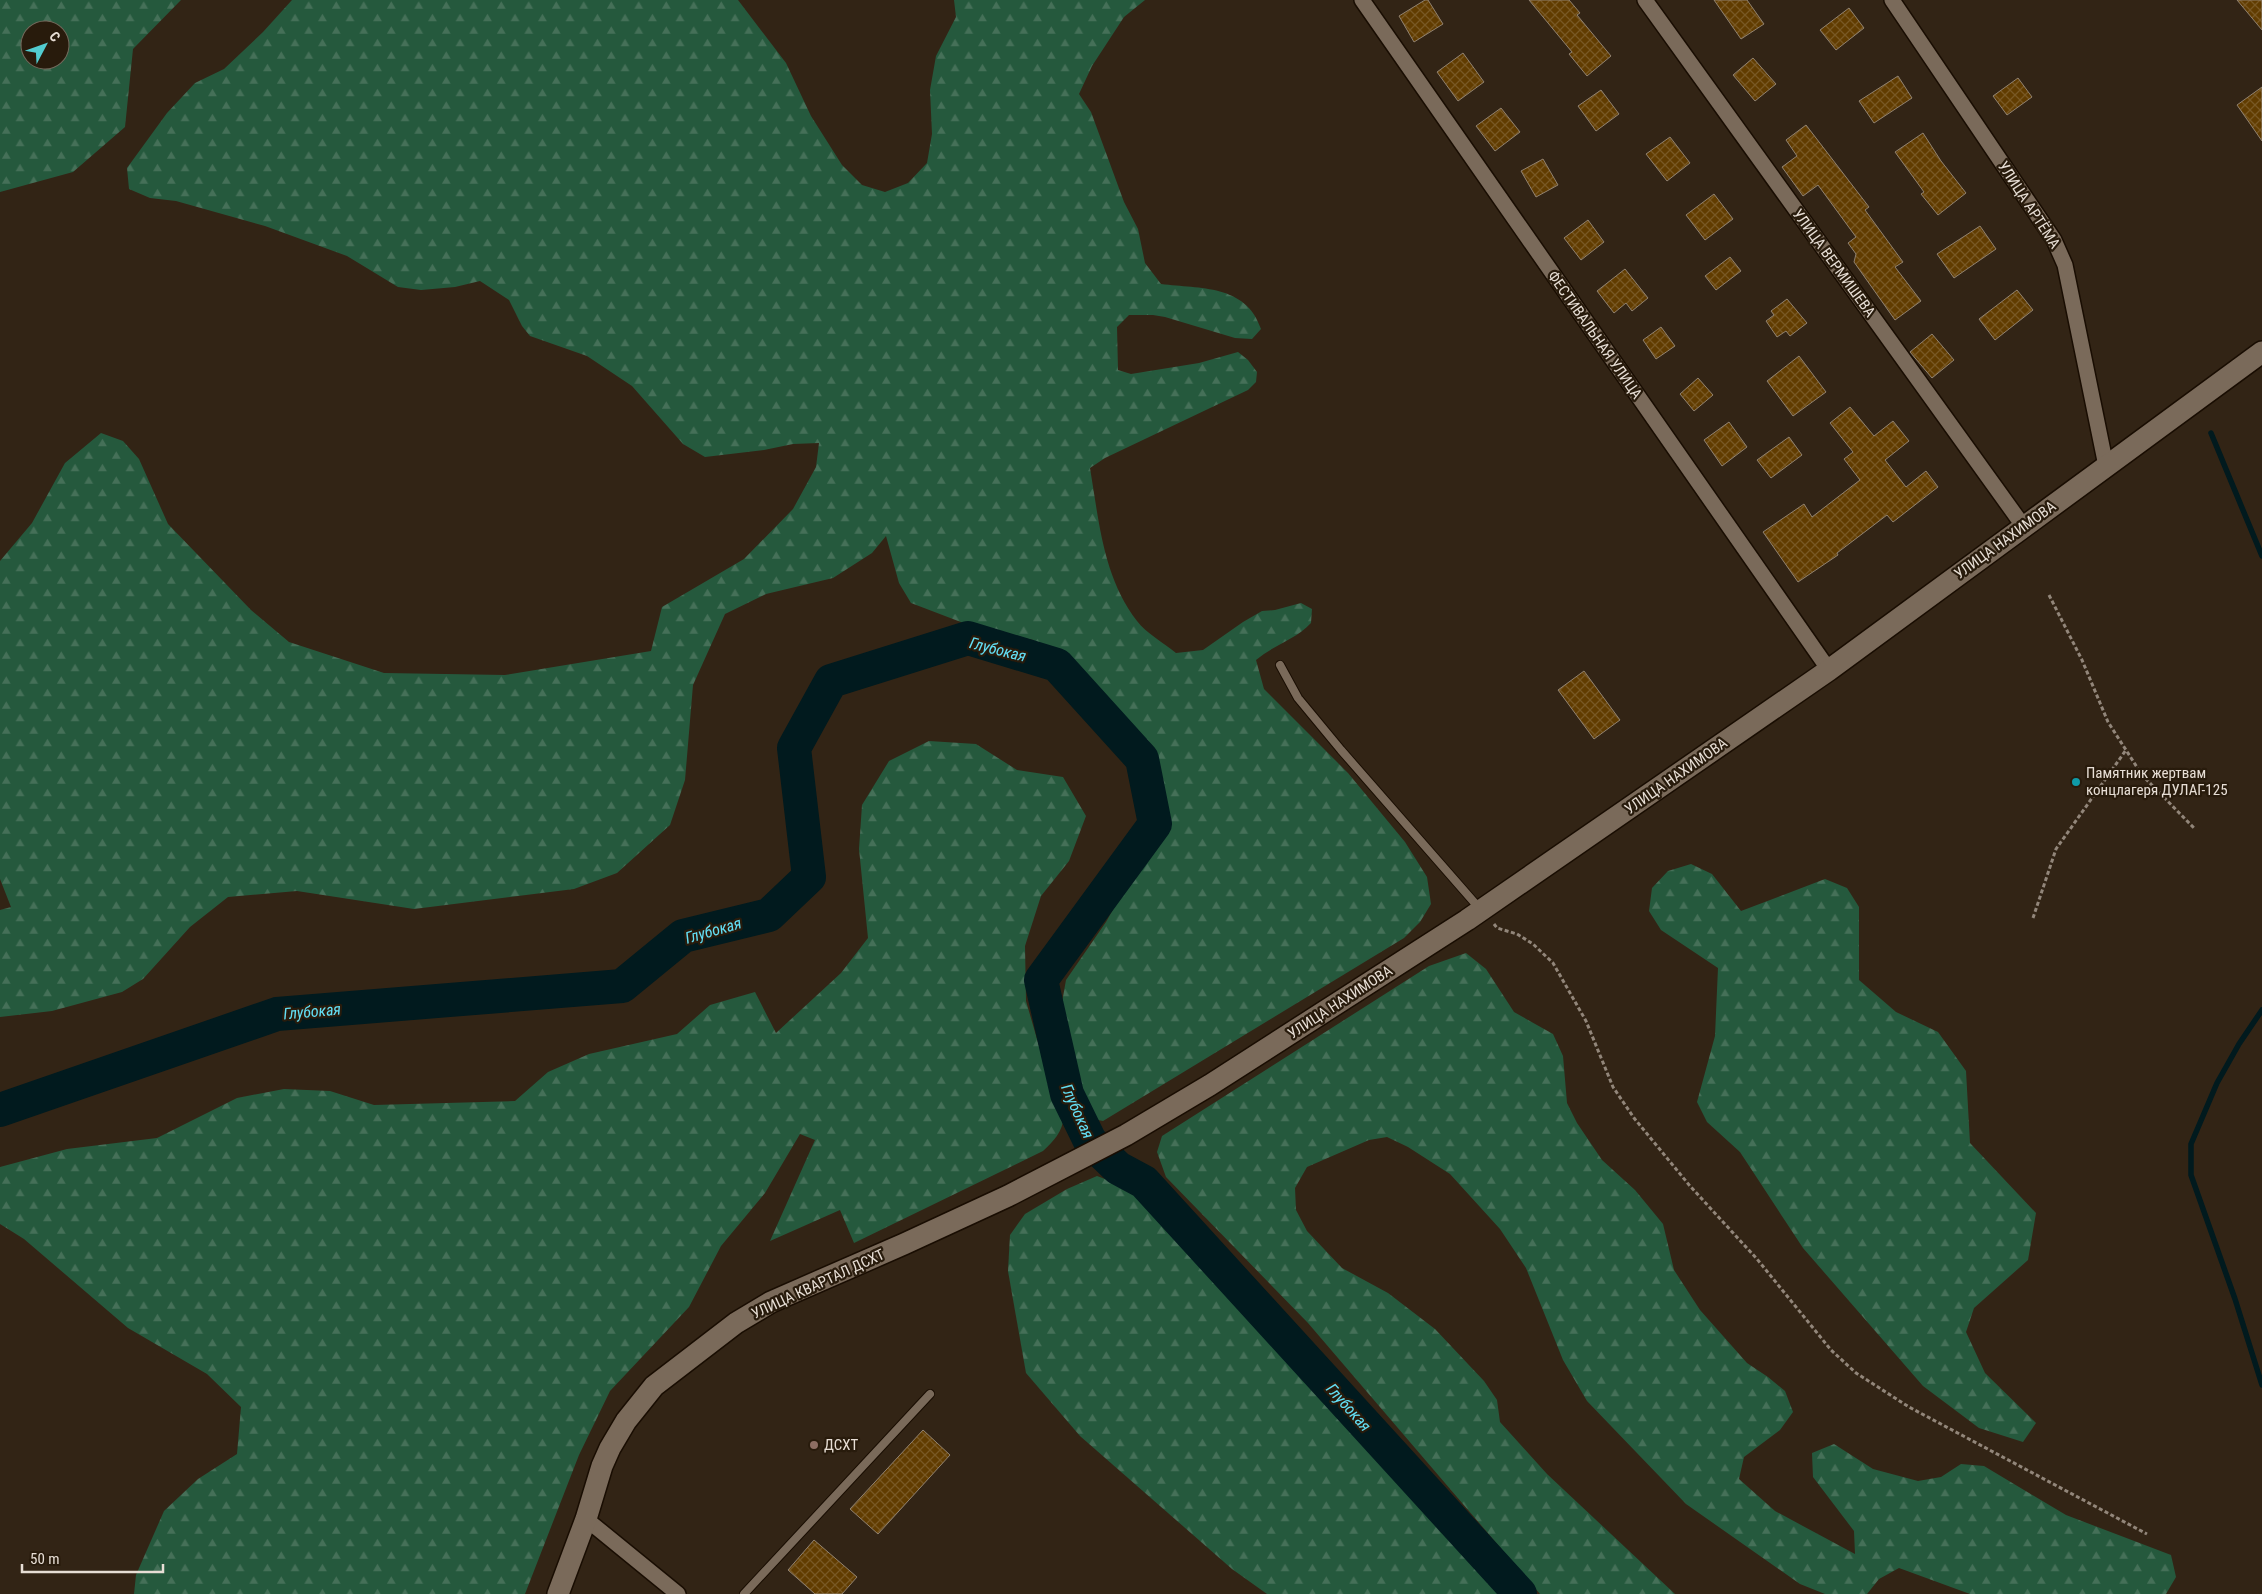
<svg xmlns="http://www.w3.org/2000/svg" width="2262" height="1594" font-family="'Roboto Condensed',sans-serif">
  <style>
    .forest { fill: url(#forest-firs); fill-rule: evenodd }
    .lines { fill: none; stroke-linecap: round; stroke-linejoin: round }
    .stream { stroke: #011a1e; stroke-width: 5.5 }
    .river { stroke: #011a1e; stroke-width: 34 }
    .building { fill: url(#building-cross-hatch); stroke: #918270 }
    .lane-casing { stroke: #190d02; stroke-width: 10 }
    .street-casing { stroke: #190d02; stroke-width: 18 }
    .secondary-casing { stroke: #190d02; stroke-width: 24 }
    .path { stroke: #92867a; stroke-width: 3; stroke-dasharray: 4 2.5; stroke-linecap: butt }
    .lane { stroke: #7a6a5a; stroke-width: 8 }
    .street { stroke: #7a6a5a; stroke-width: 15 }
    .secondary { stroke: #7a6a5a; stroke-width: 21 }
    .culture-dot { fill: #0f9aa8; stroke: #281b0c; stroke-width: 2 }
    .education-dot { fill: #8d6e63; stroke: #281b0c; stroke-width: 2 }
    .labels { text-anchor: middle; stroke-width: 4.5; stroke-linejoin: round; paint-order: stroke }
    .street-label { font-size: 15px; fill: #e7ded5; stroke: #281b0c }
    .poi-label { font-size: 15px; fill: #e7ded5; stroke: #281b0c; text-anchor: start }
    .water-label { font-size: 16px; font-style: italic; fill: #63e0f6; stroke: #281b0c }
  </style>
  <defs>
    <pattern id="forest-firs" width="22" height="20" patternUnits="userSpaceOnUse" patternTransform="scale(1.25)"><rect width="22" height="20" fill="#25593d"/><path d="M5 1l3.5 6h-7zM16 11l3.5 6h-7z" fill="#457058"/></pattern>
    <pattern id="building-cross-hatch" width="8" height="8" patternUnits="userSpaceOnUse" patternTransform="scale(1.25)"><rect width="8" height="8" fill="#613c00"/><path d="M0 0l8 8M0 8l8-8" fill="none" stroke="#785824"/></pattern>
  </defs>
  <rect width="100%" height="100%" fill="#322415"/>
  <g class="forest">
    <path d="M0 0H181L133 49 125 127 73 172 0 192ZM30 30H60V60H30Z"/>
    <path d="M292 0H738L786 63 811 116 842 165 862 185 885 192 908 183 927 163 932 134 930 90 936 56 956 17 954 0H1145L1124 17 1092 66 1079 94 1091 112 1124 202 1138 229 1145 263 1161 284C1200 289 1246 284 1261 329L1252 339 1235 338 1165 317 1153 315H1129L1117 327 1118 370 1131 374 1199 363 1238 352 1248 360 1257 372 1256 382 1248 390 1105 458 1090 468C1099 521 1103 577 1137 621 1146 633 1164 643 1176 653L1203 650 1243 622 1262 611 1275 610 1301 603 1312 609 1311 623C1295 640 1275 644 1256 660L1264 689 1348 773 1405 842 1427 877 1431 904 1420 922 1404 938 1103 1121 1093 1119 1083 1104 1068 1056 1061 1008 1066 980 1106 922 1162 822 1159 787 1143 737 1121 712 1065 658 1033 640 966 624 911 603 899 583 886 536 872 553 833 578 766 594 725 614 693 685 685 780 670 825 617 873 574 889 414 909 297 891 228 897 190 927 143 979 122 992 52 1011 0 1017V910L11 907 0 879V561L32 523 65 463 101 433 123 441 139 459 168 524 251 610 289 642 384 673 505 675 651 651 662 607 744 559 793 509 816 467 819 443 793 444 764 450 705 457 683 444 632 386 587 356 530 336 522 326 509 300 480 281 455 287 421 290 398 287 347 256 265 226 176 201 150 198 129 189 127 168 167 113 195 83 224 69 263 32Z"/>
    <path d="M929 741 976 744 1017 770 1063 777 1086 816 1069 861 1041 896 1025 946 1026 1001 1039 1046 1064 1117C1062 1132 1054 1141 1043 1151L854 1243 840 1210 770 1241 815 1140 800 1134 765 1193 721 1246 689 1307 610 1391 579 1455 525 1594H134L136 1575 164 1511 198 1479 237 1454 241 1407 207 1374 128 1328 24 1239 0 1224V1167L67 1149 157 1138 237 1098 284 1089 330 1091 374 1105 515 1101 548 1072 589 1054 677 1034 710 1005 755 992 776 1033 841 973 868 938 859 849 862 805 889 761Z"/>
    <path d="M1691 864 1712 874 1741 911 1825 879 1847 888 1859 907V980L1896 1012 1938 1032 1966 1071 1970 1143 2036 1213 2028 1260 1974 1308 1966 1332 1985 1373 2036 1423 2023 1442 1979 1428 1923 1386 1803 1248 1740 1152 1707 1122 1697 1102 1715 1036 1718 968 1661 930 1649 911 1652 888 1668 871Z"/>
    <path d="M1466 953 1486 969 1514 1012 1553 1034 1563 1056 1567 1103 1577 1123 1602 1160 1635 1190 1663 1224 1674 1270 1700 1310 1747 1363 1768 1377 1785 1391 1793 1412 1780 1430 1744 1457 1739 1479 1775 1511 1855 1554 1854 1531 1813 1477 1812 1453 1834 1444 1873 1469 1918 1481 1941 1477 1961 1464 1984 1466 2066 1515 2171 1555 2176 1577 2166 1594H1970L1899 1568 1879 1579 1867 1594H1825L1800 1584 1686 1504 1587 1401 1563 1360 1526 1268 1500 1229 1450 1174 1408 1147 1387 1137 1369 1140 1307 1167 1295 1188 1296 1210 1307 1231 1342 1268 1388 1293 1435 1329 1484 1381 1497 1400 1500 1422 1547 1474 1675 1594H1540L1308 1323 1166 1177 1157 1152 1162 1136 1429 966Z"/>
    <path d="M1097 1176 1121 1185 1155 1211 1504 1594H1267L1232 1569 1080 1436 1026 1373 1008 1271 1010 1235 1025 1214 1067 1189Z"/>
  </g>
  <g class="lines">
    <g class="stream">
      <path d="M2211 433 2262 556"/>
      <path d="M2262 1010 2239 1044 2217 1083 2191 1144V1175L2235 1299 2262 1385"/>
    </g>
    <path class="river" d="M0 1110 277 1014 622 986 683 936 769 915 809 877 794 748 831 681 968 638 1057 665 1142 759 1155 824 1041 980 1067 1094 1090 1141 1118 1168 1144 1182 1520 1594"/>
  </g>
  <g class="building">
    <path d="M1425 0H1428L1443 24 1414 42 1399 16Z"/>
    <path d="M1529 0H1569L1580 13 1577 15 1611 56 1587 76 1569 54 1572 52Z"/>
    <path d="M1714 0H1747L1764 24 1741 39Z"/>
    <path d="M2237 0H2262V30Z"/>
    <path d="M1849 8 1864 28 1836 50 1820 30Z"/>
    <path d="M1463 53 1484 82 1458 101 1437 72Z"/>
    <path d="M1753 58 1776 84 1755 101 1733 75Z"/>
    <path d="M1898 76 1912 98 1874 123 1859 101Z"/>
    <path d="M2018 78 2032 97 2007 115 1993 96Z"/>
    <path d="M2262 87V141L2237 105Z"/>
    <path d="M1601 90 1619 114 1596 131 1578 106Z"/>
    <path d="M1501 108 1520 132 1495 151 1476 126Z"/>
    <path d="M1806 125 1869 207 1865 210 1903 262 1895 267 1921 301 1895 320 1854 262 1856 254 1848 243 1856 237 1818 185 1803 196 1782 167 1797 156 1786 140Z"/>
    <path d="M1923 133 1941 161 1966 193 1938 215 1921 194 1924 192 1895 152Z"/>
    <path d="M1670 137 1690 163 1667 181 1646 154Z"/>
    <path d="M1543 159 1558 185 1536 197 1521 171Z"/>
    <path d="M1714 194 1733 219 1705 240 1686 215Z"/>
    <path d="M1588 220 1604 242 1581 260 1564 238Z"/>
    <path d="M1980 226 1996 249 1954 278 1937 254Z"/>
    <path d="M1730 257 1741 271 1716 290 1705 276Z"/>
    <path d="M1625 269 1648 298 1632 311 1626 303 1614 313 1597 291Z"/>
    <path d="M2017 290 2033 310 1995 340 1979 319Z"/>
    <path d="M1787 299 1807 323 1790 336 1786 331 1777 337 1766 321 1774 315 1771 311Z"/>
    <path d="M1661 327 1675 346 1656 359 1643 340Z"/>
    <path d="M1932 334 1954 360 1932 378 1910 352Z"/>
    <path d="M1799 356 1826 392 1793 416 1767 381Z"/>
    <path d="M1698 378 1713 395 1694 411 1680 394Z"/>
    <path d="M1850 407 1874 436 1893 421 1909 441 1885 460 1906 487 1926 471 1938 487 1893 522 1887 515 1837 553 1838 555 1798 582 1763 532 1804 504 1812 517 1860 480 1844 459 1853 452 1830 423Z"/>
    <path d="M1729 422 1747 447 1722 466 1704 440Z"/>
    <path d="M1789 437 1802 455 1771 478 1757 460Z"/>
    <path d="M1584 671 1620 720 1594 739 1558 690Z"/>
    <path d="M923 1430 950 1455 878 1534 850 1509Z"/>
    <path d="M814 1540 857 1577 842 1594H815L788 1570Z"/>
  </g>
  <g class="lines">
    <defs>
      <g id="lane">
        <path d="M1280 665 1298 698 1341 750 1480 909"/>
        <path d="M744 1594 930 1394"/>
      </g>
      <g id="street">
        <path d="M1362 0 1829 670"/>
        <path d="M1645 0 2024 527"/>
        <path d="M1892 0 2054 240 2065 265 2106 466"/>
        <path d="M586 1519 678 1594"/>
      </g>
      <path id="secondary" d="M558 1594 586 1519 602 1466 610 1448 626 1421 654 1386 736 1323 771 1302 904 1244 1008 1196 1126 1135 1210 1085 1467 920 1829 670 2262 352"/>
    </defs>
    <use href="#lane" class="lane-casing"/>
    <use href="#street" class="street-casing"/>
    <use href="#secondary" class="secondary-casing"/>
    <g class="path">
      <path d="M2049 595 2082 660 2108 722 2142 775 2194 828"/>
      <path d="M2033 918 2056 849 2126 750"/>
      <path d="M1494 924 1497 928 1517 934 1533 944 1553 963 1586 1021 1613 1087 1634 1118 1690 1186 1757 1259 1831 1350 1856 1373 1909 1407 2147 1534"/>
    </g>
    <use href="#lane" class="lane"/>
    <use href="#street" class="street"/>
    <use href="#secondary" class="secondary"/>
  </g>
  <circle class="culture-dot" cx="2076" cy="782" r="5"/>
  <circle class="education-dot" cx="814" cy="1445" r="5"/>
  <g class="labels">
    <g class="street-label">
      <text transform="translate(2029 205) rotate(57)" y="5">УЛИЦА АРТЁМА</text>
      <text transform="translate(1834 263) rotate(54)" y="5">УЛИЦА ВЕРМИШЕВА</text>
      <text transform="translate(1595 335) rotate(55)" y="5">ФЕСТИВАЛЬНАЯ УЛИЦА</text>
      <text transform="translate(2005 540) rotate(-36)" y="5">УЛИЦА НАХИМОВА</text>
      <text transform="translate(1676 776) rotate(-35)" y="5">УЛИЦА НАХИМОВА</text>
      <text transform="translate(1340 1002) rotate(-33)" y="5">УЛИЦА НАХИМОВА</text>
      <text transform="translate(818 1284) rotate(-25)" y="5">УЛИЦА КВАРТАЛ ДСХТ</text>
    </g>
    <g class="poi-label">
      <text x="2086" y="778">Памятник жертвам<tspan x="2086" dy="17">концлагеря ДУЛАГ-125</tspan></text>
      <text x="824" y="1450">ДСХТ</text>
    </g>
    <g class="water-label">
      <text transform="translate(998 649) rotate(14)" y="6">Глубокая</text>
      <text transform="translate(713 930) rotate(-16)" y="6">Глубокая</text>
      <text transform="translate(312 1011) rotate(-5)" y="6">Глубокая</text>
      <text transform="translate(1078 1111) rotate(66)" y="6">Глубокая</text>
      <text transform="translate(1349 1407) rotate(48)" y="6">Глубокая</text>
    </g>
  </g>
  <g transform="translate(45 45) rotate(49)"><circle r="24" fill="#281b0c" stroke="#74695c"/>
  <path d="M0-4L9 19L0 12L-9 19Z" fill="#52ccd0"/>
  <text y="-8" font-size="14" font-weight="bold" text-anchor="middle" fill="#e7ded5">С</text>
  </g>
  <path d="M22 1564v8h141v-8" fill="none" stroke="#e7ded5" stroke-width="2.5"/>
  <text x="30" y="1564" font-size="15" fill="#e7ded5" stroke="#281b0c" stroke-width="4" paint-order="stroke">50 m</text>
</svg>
